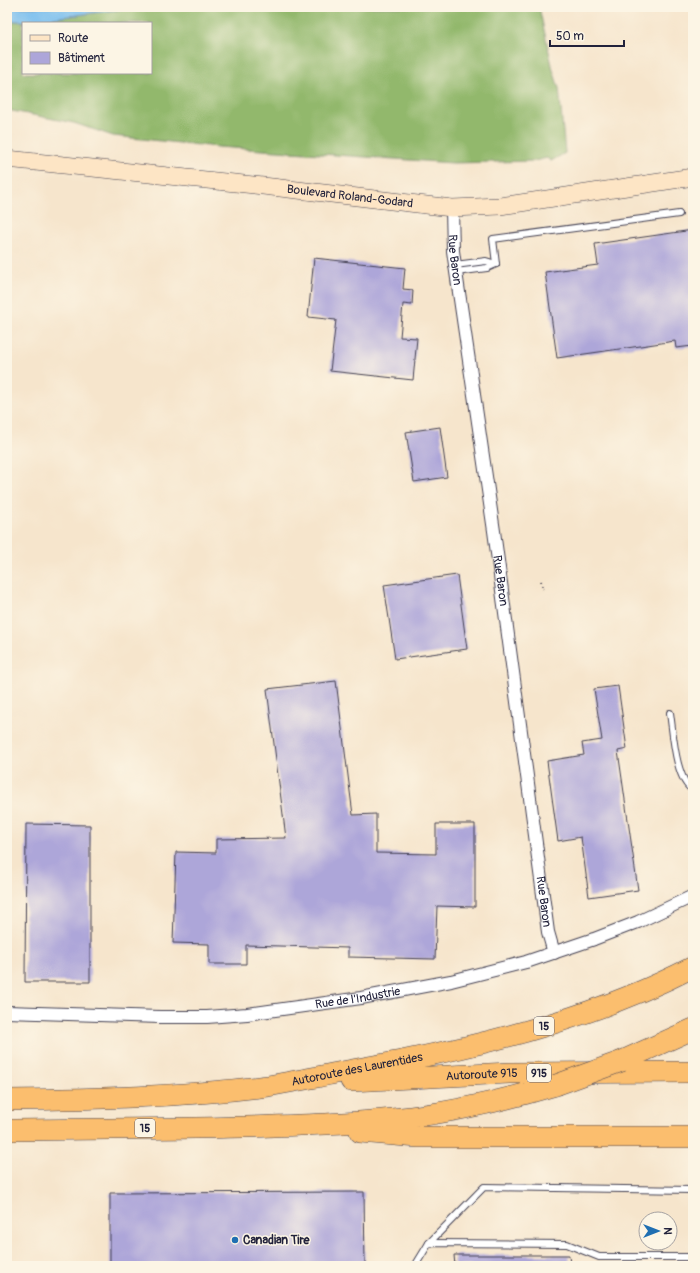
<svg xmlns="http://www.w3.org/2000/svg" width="700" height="1273" font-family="Pangolin,sans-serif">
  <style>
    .forest { fill: #92b86c; stroke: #5a6d54; fill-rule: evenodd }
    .water { fill: #78beef; stroke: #4d7095 }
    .building { fill: #ada6d9 }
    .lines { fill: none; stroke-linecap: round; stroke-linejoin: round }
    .lane-casing { stroke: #423f51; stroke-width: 8 }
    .street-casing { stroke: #423f51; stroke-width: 14 }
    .secondary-casing { stroke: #423f51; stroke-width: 18 }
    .highway-casing { stroke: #423f51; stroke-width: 22 }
    .path { stroke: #423f51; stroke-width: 2; stroke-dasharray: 1 3; stroke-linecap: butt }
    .lane { stroke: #fff; stroke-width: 6 }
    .street { stroke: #fff; stroke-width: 12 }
    .secondary { stroke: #fde5c5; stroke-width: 17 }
    .highway { stroke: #fbbe6e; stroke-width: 21 }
    .highway-bridge-casing { stroke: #423f51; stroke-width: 22; stroke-linecap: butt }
    .highway-bridge { stroke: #fbbe6e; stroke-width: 21 }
    .poi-dot { fill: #1f6fb2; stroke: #fcf5e5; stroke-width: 1.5 }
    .labels { text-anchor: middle; stroke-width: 3; stroke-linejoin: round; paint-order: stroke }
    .shield { fill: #fcf5e5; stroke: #63616e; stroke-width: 1 }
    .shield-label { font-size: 11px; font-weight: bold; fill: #22223b }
    .street-label { font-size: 12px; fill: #22223b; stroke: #fcf5e5 }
    .poi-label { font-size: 12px; font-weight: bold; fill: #22223b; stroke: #fcf5e5; text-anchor: start }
  </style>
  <rect width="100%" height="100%" fill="#fcf5e5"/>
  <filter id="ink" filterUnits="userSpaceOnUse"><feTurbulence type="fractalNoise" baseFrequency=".025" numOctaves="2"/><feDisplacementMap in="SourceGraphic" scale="8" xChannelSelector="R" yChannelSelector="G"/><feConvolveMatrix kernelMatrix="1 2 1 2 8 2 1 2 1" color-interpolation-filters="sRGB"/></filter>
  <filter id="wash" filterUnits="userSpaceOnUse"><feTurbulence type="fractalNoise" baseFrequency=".012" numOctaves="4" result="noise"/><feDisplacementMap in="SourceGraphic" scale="16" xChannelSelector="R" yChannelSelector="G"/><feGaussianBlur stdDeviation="0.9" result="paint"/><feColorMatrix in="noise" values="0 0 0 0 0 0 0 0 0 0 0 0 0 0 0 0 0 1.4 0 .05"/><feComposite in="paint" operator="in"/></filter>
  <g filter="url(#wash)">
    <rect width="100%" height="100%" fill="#f6e5cc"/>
    <path class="forest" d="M138 7H539L553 70 559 88 565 153 551 161 547 158 534 161 453 163 218 147 113 136 74 123 7 110V21H32ZM23 23H151V73H23Z"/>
    <path class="water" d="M7 7H138L32 21H7Z"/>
    <g id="blocks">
      <g class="building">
        <path d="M693 230V346L676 348 675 341 557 358 545 272 598 265 595 244Z"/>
        <path d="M314 258 405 268 403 289 413 290 412 305 403 304 400 337 417 338 413 380 330 371 336 320 308 317Z"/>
        <path d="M440 427 447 477 414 482 406 432Z"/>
        <path d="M457 575 467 649 395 659 384 585Z"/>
        <path d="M336 681 353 815 376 814V853L436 854V824H475V907L437 906 435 959 348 957V948L246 945V964H209V944L173 943 176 852 216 853V839L286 838 267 689Z"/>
        <path d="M618 686 627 749 618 751 638 890 589 897 581 837 558 841 547 761 584 755 582 743 602 740 594 689Z"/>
        <path d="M26 824 90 825V982H25Z"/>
        <path d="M364 1192 365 1266H110V1193Z"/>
        <path d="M454 1255H569L570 1266H455Z"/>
      </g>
    </g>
  </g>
  <g filter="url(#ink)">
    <use href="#blocks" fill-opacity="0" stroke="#423f51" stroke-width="1"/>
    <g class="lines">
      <defs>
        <g id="lane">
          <path d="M496 264 493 239 679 214"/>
          <path d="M455 265 486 261 496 264"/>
          <path d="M456 272 487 268 496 264"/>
          <path d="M670 713C673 731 675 780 693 790"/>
          <path d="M429 1243 484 1187 693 1190"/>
          <path d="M415 1266 429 1243 567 1244 599 1257H693"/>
        </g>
        <g id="street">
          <path id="s1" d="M452 208 453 251 456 272 494 531 548 932 554 953"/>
          <path id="s2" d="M7 1012 160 1017H207L247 1014 361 998 451 981 526 962 594 939 638 922 693 896"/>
        </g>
        <g id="secondary">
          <path id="s3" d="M7 159 263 186 452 208 500 206 693 177"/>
        </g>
        <g id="highway">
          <path d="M622 1061 693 1029"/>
          <path id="s4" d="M351 1081 509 1073 693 1072"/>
          <path id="s5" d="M7 1100C95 1099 181 1097 268 1086 285 1083 301 1080 317 1077 345 1071 373 1066 401 1061 501 1041 602 1014 693 967"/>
          <path d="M7 1130C86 1129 164 1129 243 1127 299 1125 356 1124 411 1117 460 1111 509 1099 556 1085"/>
          <path d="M360 1132 418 1137H693"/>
        </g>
      </defs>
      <use href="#lane" class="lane-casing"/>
      <use href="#street" class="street-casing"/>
      <use href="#secondary" class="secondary-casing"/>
      <use href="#highway" class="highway-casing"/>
      <path class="path" d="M541 581 543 589"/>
      <use href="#lane" class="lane"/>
      <use href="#street" class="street"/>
      <use href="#secondary" class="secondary"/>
      <use href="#highway" class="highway"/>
      <defs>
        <path id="highway-bridge" d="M556 1085 622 1061"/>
      </defs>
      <use href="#highway-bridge" class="highway-bridge-casing"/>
      <use href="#highway-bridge" class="highway-bridge"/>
    </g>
  </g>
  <circle class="poi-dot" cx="235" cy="1240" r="4"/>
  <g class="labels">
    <g class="shield">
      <rect x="534" y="1017" width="20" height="18" rx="3"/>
      <rect x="527" y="1064" width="24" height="18" rx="3"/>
      <rect x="135" y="1119" width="20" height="18" rx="3"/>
    </g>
    <g class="shield-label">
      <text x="544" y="1030">15</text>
      <text x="539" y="1077">915</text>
      <text x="145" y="1132">15</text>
    </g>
    <g class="street-label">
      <text dy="4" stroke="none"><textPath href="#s3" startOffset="345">Boulevard Roland-Godard</textPath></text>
      <text dy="4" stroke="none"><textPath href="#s1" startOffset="52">Rue Baron</textPath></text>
      <text dy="4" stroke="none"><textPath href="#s1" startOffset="376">Rue Baron</textPath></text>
      <text dy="4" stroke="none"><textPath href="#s1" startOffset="700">Rue Baron</textPath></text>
      <text dy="4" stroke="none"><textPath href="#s2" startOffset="352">Rue de l'Industrie</textPath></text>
      <text dy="4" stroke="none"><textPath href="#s5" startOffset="352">Autoroute des Laurentides</textPath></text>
      <text dy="4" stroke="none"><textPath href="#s4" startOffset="131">Autoroute 915</textPath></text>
    </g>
    <g class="poi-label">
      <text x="243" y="1244">Canadian Tire</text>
    </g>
  </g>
  <rect width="700" height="1273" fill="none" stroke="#fcf5e5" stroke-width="24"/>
  <rect x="22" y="22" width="130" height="52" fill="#fcf5e5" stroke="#a5a1a1"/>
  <rect x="30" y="35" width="20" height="6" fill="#fde5c5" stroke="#a5a1a1"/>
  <text x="58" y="42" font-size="12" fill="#22223b">Route</text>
  <rect x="30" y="52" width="20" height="12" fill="#ada6d9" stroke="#a5a1a1"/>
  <text x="58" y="62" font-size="12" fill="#22223b">Bâtiment</text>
  <g transform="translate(658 1231) rotate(90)"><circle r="19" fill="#fcf5e5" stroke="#a5a1a1"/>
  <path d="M0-3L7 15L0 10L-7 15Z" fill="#1f6fb2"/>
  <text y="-6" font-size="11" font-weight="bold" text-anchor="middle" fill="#22223b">N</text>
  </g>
  <path d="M550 40v6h74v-6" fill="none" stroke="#22223b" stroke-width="2"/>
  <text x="556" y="40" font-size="12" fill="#22223b" stroke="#fcf5e5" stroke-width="3" paint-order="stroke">50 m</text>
</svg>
